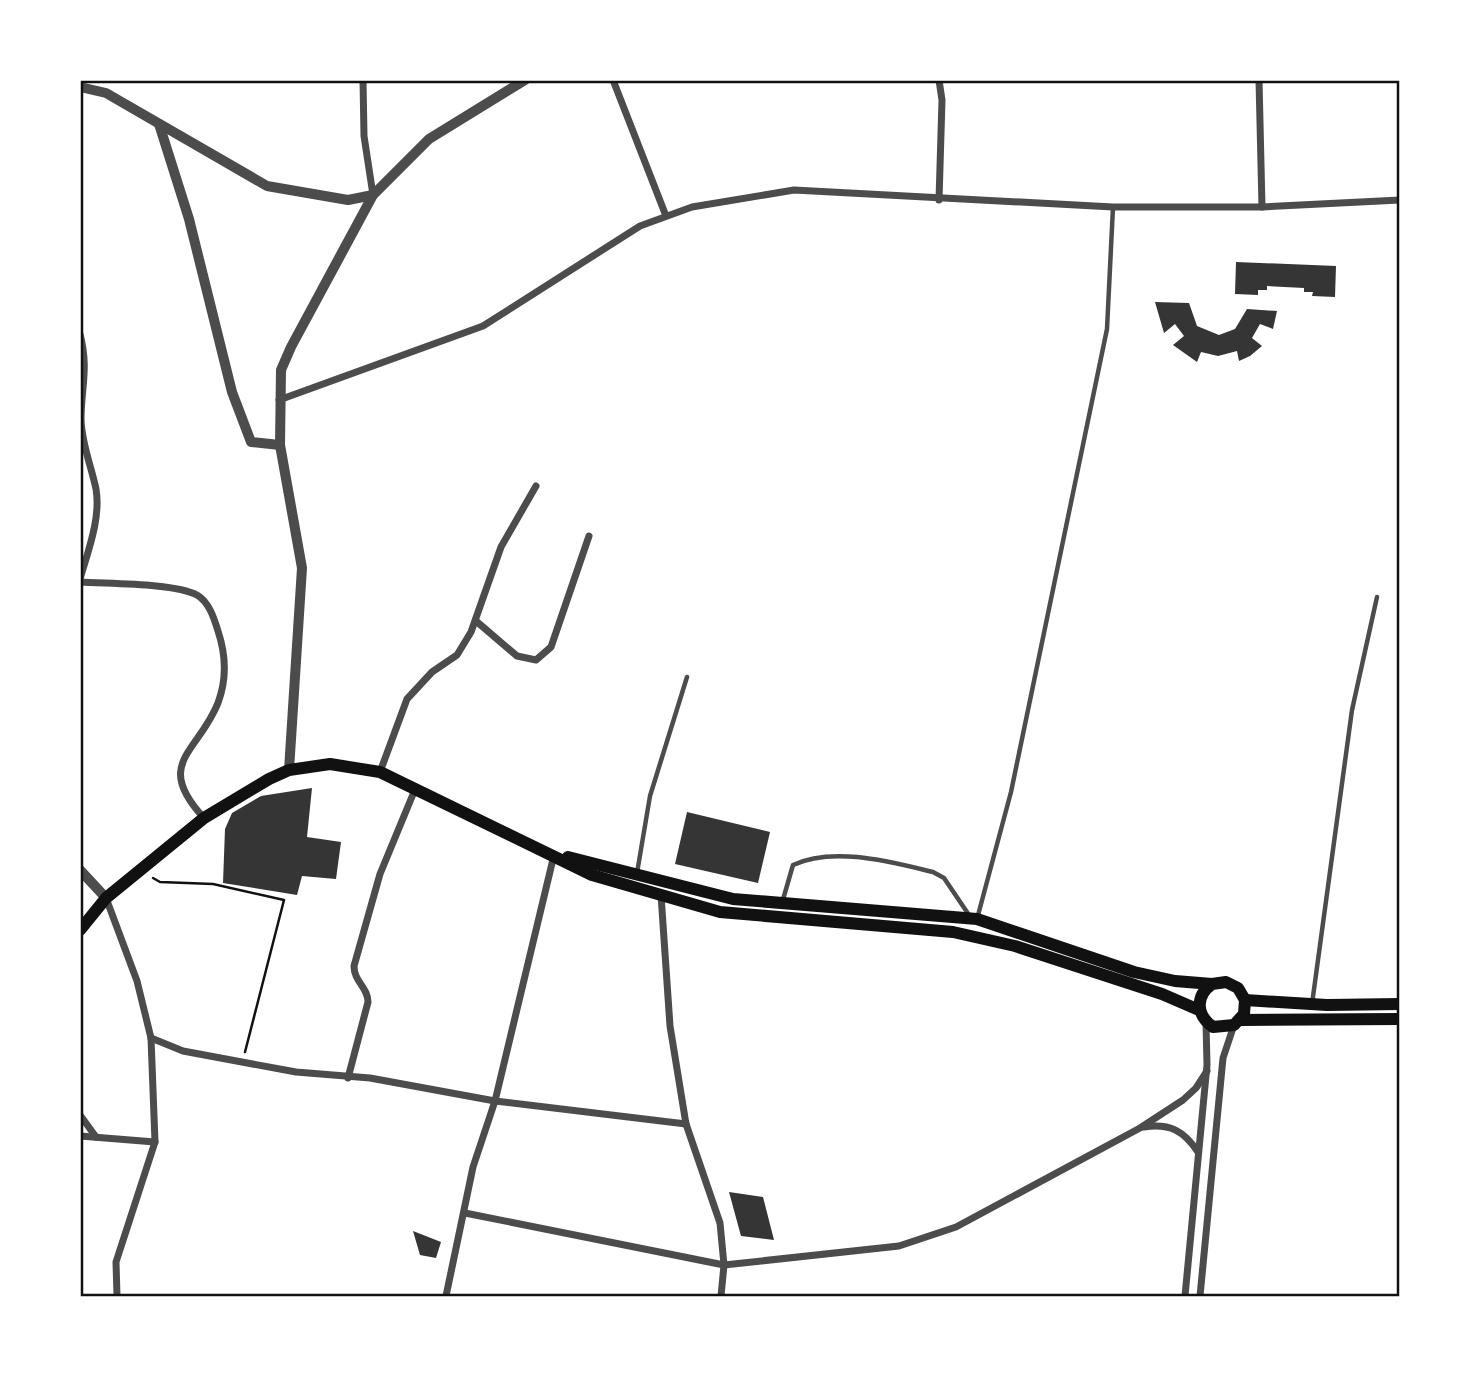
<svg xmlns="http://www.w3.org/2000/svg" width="1480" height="1377" font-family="'Alegreya Sans',sans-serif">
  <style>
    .building { fill: #353535 }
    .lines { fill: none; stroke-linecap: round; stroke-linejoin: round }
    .path { stroke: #111; stroke-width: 2.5 }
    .service { stroke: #4c4c4c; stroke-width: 4.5 }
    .minor { stroke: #4c4c4c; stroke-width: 7 }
    .tertiary { stroke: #4c4c4c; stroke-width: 10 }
    .secondary { stroke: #111; stroke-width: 12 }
    .neatline { fill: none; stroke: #111; stroke-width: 2.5 }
  </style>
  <rect width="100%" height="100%" fill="#fff"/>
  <g class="building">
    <path d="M1236 262 1336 266 1335 297 1312 296 1313 292H1304V288L1267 286V290H1258V295L1235 294Z"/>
    <path d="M1155 302 1189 303 1197 326 1219 335 1235 329 1247 309 1277 311 1273 329 1260 324 1252 338 1262 346 1250 356 1239 361 1237 351 1218 356 1201 352 1197 362 1173 345 1184 336 1175 324 1164 333Z"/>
    <path d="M312 788 307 837 341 842 336 879 302 876 297 895 223 883 225 829 232 813 261 796Z"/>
    <path d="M687 812 770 832 758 883 675 864Z"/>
    <path d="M729 1192 763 1197 774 1240 741 1236Z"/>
    <path d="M413 1231 441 1242 436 1258 420 1255Z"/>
  </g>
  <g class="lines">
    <path class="path" d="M153 878 160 882 213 884 284 900 245 1052"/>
    <g class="service">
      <path d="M637 873 650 796 687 677"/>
      <path d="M782 903 793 865C833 846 891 862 933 872L944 878 969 915"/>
      <path d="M977 919 1011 792 1107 329 1113 207"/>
      <path d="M1312 1004 1352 710 1377 597"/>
    </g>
    <g class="minor">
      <path d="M363 80 364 136 373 195"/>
      <path d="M613 80 666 216"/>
      <path d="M1259 80 1262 207"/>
      <path d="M939 200 942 100 939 80"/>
      <path d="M80 334C89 369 81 387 81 420 82 445 91 465 96 489 101 518 88 551 80 579"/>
      <path d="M279 400 483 326 640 226 692 207 794 190 1113 207H1262L1400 200"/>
      <path d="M80 582C108 584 174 583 197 595 209 602 214 618 218 631 226 655 227 679 218 703 198 753 153 763 204 818"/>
      <path d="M476 621 517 656 536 660 551 647 589 536"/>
      <path d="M380 772 407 699 432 672 457 655 471 632 501 547 536 486"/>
      <path d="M661 895 670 1026 686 1124 720 1223 724 1265 721 1296"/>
      <path d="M106 898 137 981 151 1038 155 1142 116 1262 117 1296"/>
      <path d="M151 1038 183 1051 296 1072 370 1078 495 1101 686 1124"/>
      <path d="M348 1078 368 1002C368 987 354 982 354 966L380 874 416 787"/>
      <path d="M80 1115 96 1137"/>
      <path d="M1144 1127C1170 1123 1184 1131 1198 1152"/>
      <path d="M80 1136 155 1142"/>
      <path d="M465 1213 724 1265 899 1246 956 1227 1140 1128 1183 1100 1196 1088 1207 1071"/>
      <path d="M446 1296 473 1167 495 1101 554 855"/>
      <path d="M1185 1296 1207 1065 1206 1023"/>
      <path d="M1200 1296 1223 1058 1234 1025"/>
    </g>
    <g class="tertiary">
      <path d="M80 87 106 93 267 186 348 200 373 195"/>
      <path d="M159 124 189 219 232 392 251 442 280 445"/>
      <path d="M289 770 302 568 280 445 281 370 291 347 373 195 429 139 525 80"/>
      <path d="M80 870 106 898"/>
    </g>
    <g class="secondary">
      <path d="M568 857 733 899 977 919 1134 972 1175 981 1212 984 1226 982 1238 988 1245 1000 1244 1014 1234 1025 1213 1027C1196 1015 1195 996 1212 984"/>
      <path d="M80 930 106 898 204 818 269 779 289 770 330 764 380 772 592 875 720 912 953 932 1015 946 1162 994 1199 1010"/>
      <path d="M1245 1000 1327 1005 1400 1004"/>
      <path d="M1240 1020 1400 1019"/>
    </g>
  </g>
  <rect width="1480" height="1377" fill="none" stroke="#ffffff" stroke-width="164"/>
  <rect x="82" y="82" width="1316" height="1213" class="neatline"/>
</svg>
